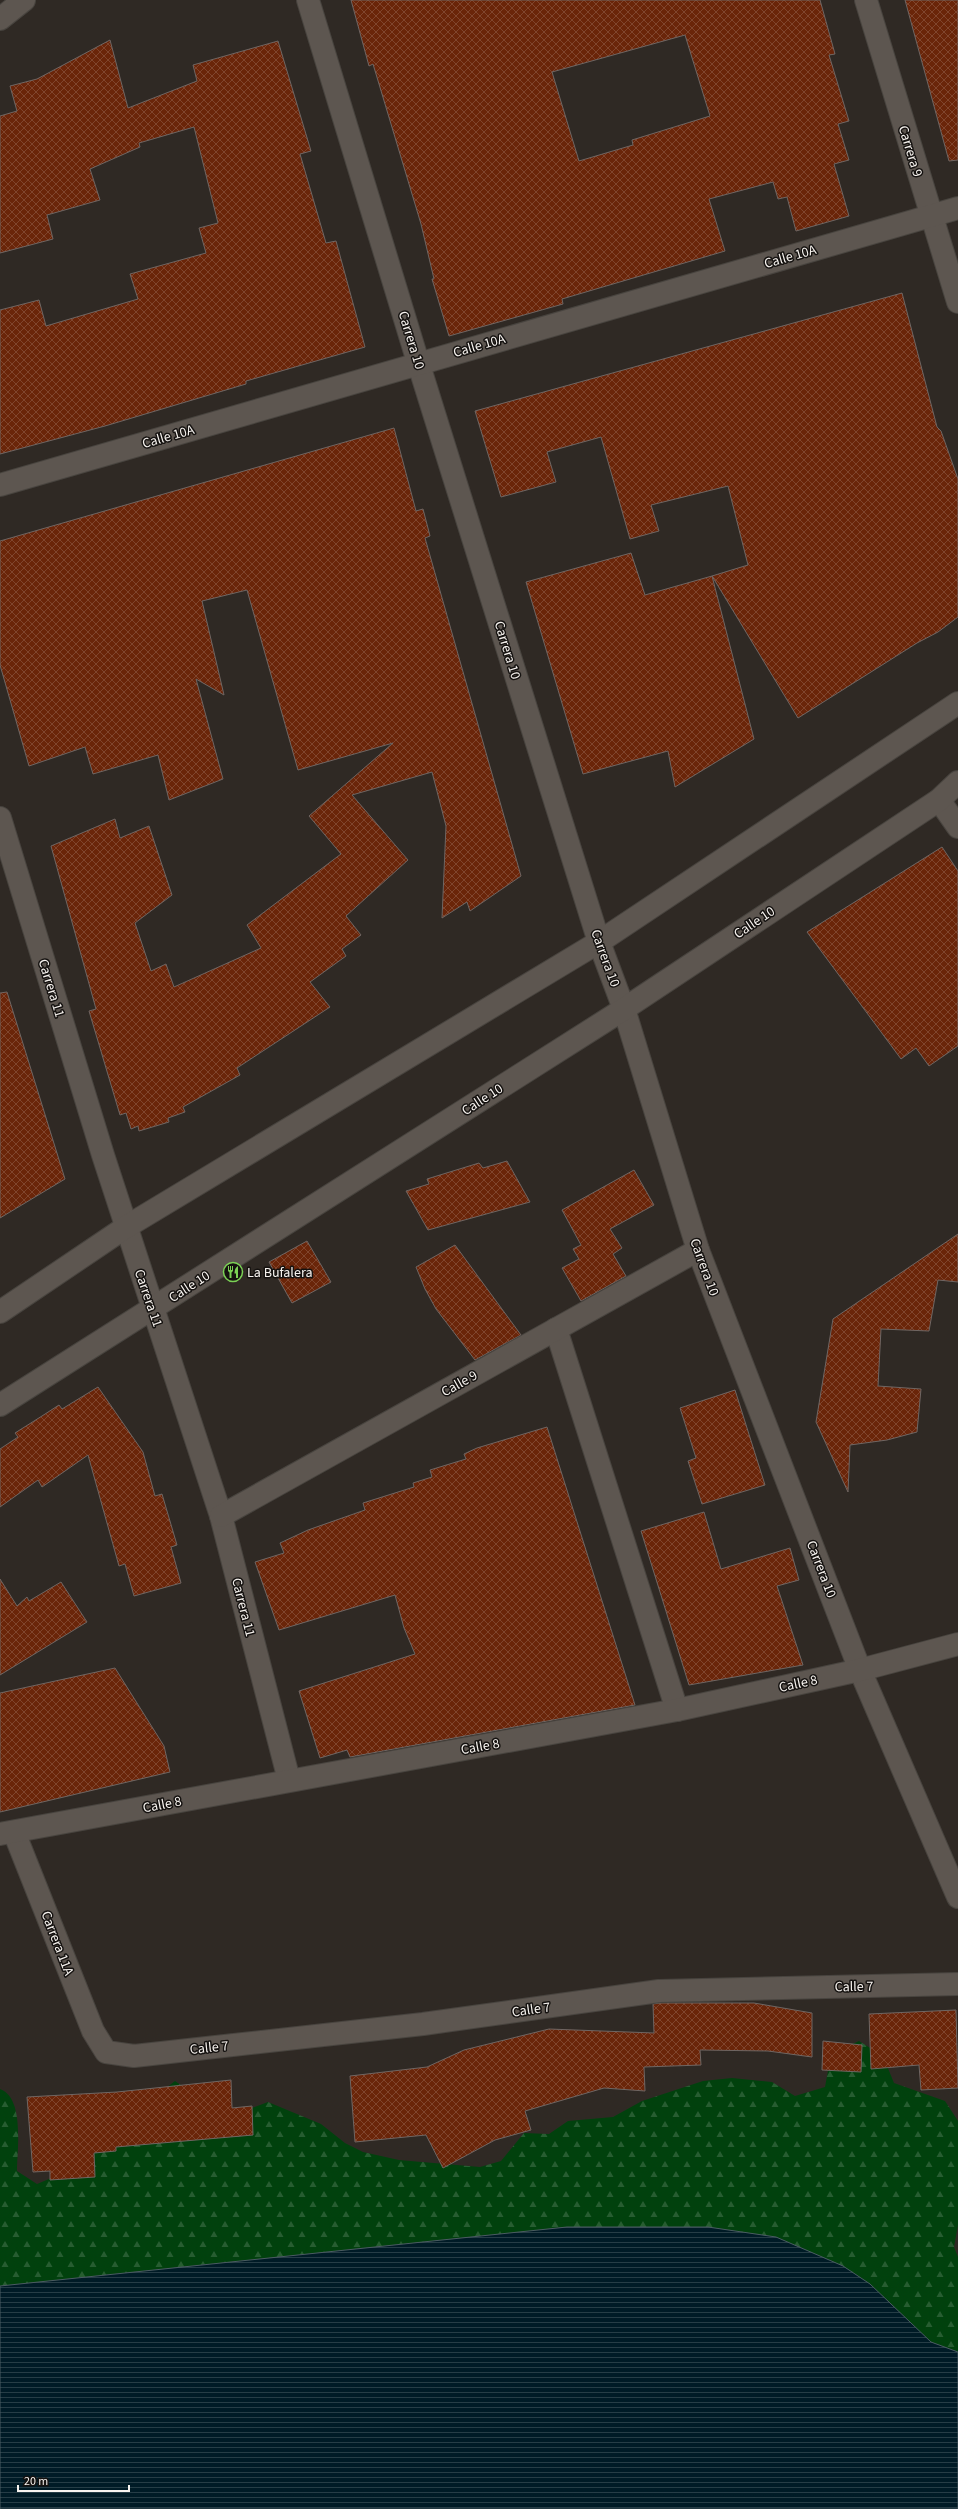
<svg xmlns="http://www.w3.org/2000/svg" width="958" height="2509" font-family="'Source Sans 3',sans-serif">
  <style>
    .forest { fill: url(#forest-firs) }
    .water { fill: url(#water-rules); stroke: #4a5c62 }
    .building { fill: url(#building-cross-hatch); stroke: #6f6663; fill-rule: evenodd }
    .lines { fill: none; stroke-linecap: round; stroke-linejoin: round }
    .minor-casing { stroke: #48443f; stroke-width: 24 }
    .secondary-casing { stroke: #48443f; stroke-width: 24 }
    .minor { stroke: #5d5650; stroke-width: 22 }
    .secondary { stroke: #5d5650; stroke-width: 22 }
    .labels { text-anchor: middle; stroke-width: 3; stroke-linejoin: round; paint-order: stroke }
    .street-label { font-size: 14px; fill: #f7f3ef; stroke: #151210 }
    .poi-label { font-size: 14px; fill: #f7f3ef; stroke: #151210; text-anchor: start }
  </style>
  <defs>
    <pattern id="forest-firs" width="22" height="20" patternUnits="userSpaceOnUse"><rect width="22" height="20" fill="#01410d"/><path d="M5 1l3.5 6h-7zM16 11l3.5 6h-7z" fill="#275d31"/></pattern>
    <pattern id="water-rules" width="6" height="5" patternUnits="userSpaceOnUse"><rect width="6" height="5" fill="#001b26"/><path d="M0 2.5h6" fill="none" stroke="#263d46"/></pattern>
    <pattern id="building-cross-hatch" width="8" height="8" patternUnits="userSpaceOnUse"><rect width="8" height="8" fill="#6a2509"/><path d="M0 0l8 8M0 8l8-8" fill="none" stroke="#80452d"/></pattern>
  </defs>
  <rect width="100%" height="100%" fill="#2f2924"/>
  <path class="forest" d="M859 2041 883 2056 894 2083 945 2101 958 2121V2225L954 2247 958 2257V2352L931 2342 903 2318 708 2227H567L0 2286V2089C25 2098 17 2150 17 2171L37 2184 80 2166 128 2118 175 2081 216 2109 234 2115 268 2102 321 2124 345 2143 363 2152 399 2160 480 2167 501 2161 524 2133 549 2134 568 2121 613 2117 642 2101 703 2081 732 2078 772 2082 795 2096 825 2087 831 2054Z"/>
  <path class="water" d="M567 2227H708L776 2237 843 2266 870 2284 931 2342 958 2352V2509H0V2286Z"/>
  <g class="building">
    <path d="M351 0H820L835 54 829 55 849 121 838 124 849 160 834 164 849 216 796 231 787 197 778 199 773 182 709 199 725 251 562 299 563 304 449 336 432 279H434L421 224 373 64 369 66ZM685 35 710 116 632 140 633 145 579 161 552 72Z"/>
    <path d="M905 0H958V160L949 161Z"/>
    <path d="M110 40 128 108 197 81 193 65 278 41 311 151 300 154 326 243 336 241 365 347 246 381V384L105 426 0 454V310L39 300 46 326 138 299 130 274 206 253 199 228 218 223 194 127 139 143 140 147 90 169 100 200 47 215 53 239 0 253V116L17 111 10 86 37 79Z"/>
    <path d="M902 293 937 427 941 431 958 479V617L938 632 917 643 798 718 712 576 748 565 728 486 651 505 659 531 630 539 601 437 547 452 556 482 501 497 475 411Z"/>
    <path d="M394 428 416 511 423 509 430 536 425 538 521 876 470 911 467 902 442 918 446 826 432 772 352 795 408 860 346 916 361 935 342 949 346 956 310 982 330 1007 237 1068 240 1075 183 1107 185 1112 168 1118 169 1122 139 1131 138 1126 131 1129 126 1113 120 1115 89 1011 96 1009 51 846 115 819 120 838 149 826 172 895 135 923 151 971 166 964 174 987 261 948 247 925 341 854 309 816 393 743 298 770 247 590 202 601 224 695 196 679 223 779 169 800 158 755 93 774 85 747 29 766 0 665V541Z"/>
    <path d="M631 553 645 595 712 576 754 739 675 787 668 751 583 774 526 582Z"/>
    <path d="M942 847 958 871V1046L929 1066 916 1048 901 1059 807 932Z"/>
    <path d="M7 992 65 1179 0 1218V993Z"/>
    <path d="M507 1161 530 1202 428 1230 406 1191 429 1184 427 1179 479 1163 483 1168Z"/>
    <path d="M634 1170 654 1205 610 1229 622 1248 613 1254 626 1276 581 1301 562 1268 579 1259 573 1249 581 1245 562 1210Z"/>
    <path d="M958 1234V1282L938 1280 929 1331 881 1329 878 1386 921 1389 917 1432 887 1440 850 1445 848 1492 816 1422 833 1319Z"/>
    <path d="M307 1241 331 1282 292 1303 269 1262Z"/>
    <path d="M455 1245 521 1335 475 1360 436 1309 425 1289 416 1267Z"/>
    <path d="M98 1387 143 1452 155 1496 162 1494 177 1545 171 1547 181 1583 134 1596 125 1564 119 1566 88 1455 42 1487 38 1480 0 1507V1449L18 1437 15 1433 42 1416 59 1405 62 1409Z"/>
    <path d="M735 1390 765 1485 702 1504 688 1461 696 1458 680 1408Z"/>
    <path d="M547 1427 635 1705 350 1757 347 1750 320 1758 299 1691 415 1654 404 1628 395 1595 279 1630 255 1562 284 1553 280 1543 308 1530 365 1510 363 1503 414 1487 413 1483 432 1477 430 1470 466 1459 464 1454 477 1448Z"/>
    <path d="M704 1512 721 1569 790 1548 799 1580 777 1586 803 1665 689 1685 641 1531Z"/>
    <path d="M0 1579 17 1606 27 1597 29 1601 61 1582 87 1622 0 1675Z"/>
    <path d="M115 1668 164 1746 170 1772 0 1812V1693Z"/>
    <path d="M660 2003H754L812 2013V2057L768 2051 700 2050 701 2065 644 2067 645 2091 604 2088 525 2111 531 2130 495 2140 443 2168 426 2135 355 2142 350 2076 427 2067 464 2050 549 2029 654 2033 653 2004Z"/>
    <path d="M956 2010 958 2088 921 2090 919 2065 871 2069 869 2014Z"/>
    <path d="M823 2041 862 2045 861 2072 822 2070Z"/>
    <path d="M231 2080 232 2108 252 2106 253 2135 116 2147V2151L94 2153 95 2177 50 2180V2171L33 2172 27 2097 117 2092Z"/>
  </g>
  <g class="lines">
    <defs>
      <g id="minor">
        <path d="M308 0 418 362 599 942 624 1009 698 1250 860 1670 958 1897"/>
        <path d="M866 0 958 302"/>
        <path d="M0 485 958 208"/>
        <path d="M939 800 958 827"/>
        <path d="M0 818 103 1155 221 1516 289 1780"/>
        <path d="M556 1329 677 1710"/>
        <path d="M0 1405 624 1009 939 800 958 782"/>
        <path d="M221 1516 698 1250"/>
        <path d="M14 1832 93 2031 106 2052 134 2056 423 2024 659 1991 958 1984"/>
        <path d="M0 1834 677 1710 860 1670 958 1644"/>
      </g>
      <g id="secondary">
        <path d="M0 19 24 0"/>
        <path d="M0 1312 126 1227 599 942 958 703"/>
      </g>
    </defs>
    <use href="#minor" class="minor-casing"/>
    <use href="#secondary" class="secondary-casing"/>
    <use href="#minor" class="minor"/>
    <use href="#secondary" class="secondary"/>
  </g>
  <defs>
    <symbol id="restaurant-ring" viewBox="-11 -11 22 22"><circle r="9.5" fill="#151210" stroke="#7bd155" stroke-width="1.5"/><path d="M-5-6h1v4h1v-4h1v4h1v-4h1v5L-1.5 .5V6h-2V.5L-5-1ZM5-6V6H3V1.5H1.5Q1.5-4 5-6Z" fill="#7bd155"/></symbol>
  </defs>
  <g fill-rule="evenodd">
    <use href="#restaurant-ring" x="222" y="1261" width="22" height="22"/>
  </g>
  <g class="labels">
    <g class="street-label">
      <text transform="translate(911 151) rotate(73)" y="5">Carrera 9</text>
      <text transform="translate(790 256) rotate(-16)" y="5">Calle 10A</text>
      <text transform="translate(412 340) rotate(73)" y="5">Carrera 10</text>
      <text transform="translate(479 345) rotate(-16)" y="5">Calle 10A</text>
      <text transform="translate(168 436) rotate(-16)" y="5">Calle 10A</text>
      <text transform="translate(508 650) rotate(73)" y="5">Carrera 10</text>
      <text transform="translate(754 922) rotate(-34)" y="5">Calle 10</text>
      <text transform="translate(606 958) rotate(70)" y="5">Carrera 10</text>
      <text transform="translate(52 988) rotate(73)" y="5">Carrera 11</text>
      <text transform="translate(482 1099) rotate(-33)" y="5">Calle 10</text>
      <text transform="translate(705 1267) rotate(70)" y="5">Carrera 10</text>
      <text transform="translate(189 1286) rotate(-33)" y="5">Calle 10</text>
      <text transform="translate(149 1298) rotate(71)" y="5">Carrera 11</text>
      <text transform="translate(459 1383) rotate(-29)" y="5">Calle 9</text>
      <text transform="translate(822 1569) rotate(69)" y="5">Carrera 10</text>
      <text transform="translate(244 1607) rotate(76)" y="5">Carrera 11</text>
      <text transform="translate(798 1683) rotate(-12)" y="5">Calle 8</text>
      <text transform="translate(480 1746) rotate(-10)" y="5">Calle 8</text>
      <text transform="translate(162 1804) rotate(-11)" y="5">Calle 8</text>
      <text transform="translate(58 1943) rotate(69)" y="5">Carrera 11A</text>
      <text transform="translate(854 1986) rotate(-1)" y="5">Calle 7</text>
      <text transform="translate(531 2009) rotate(-8)" y="5">Calle 7</text>
      <text transform="translate(209 2047) rotate(-6)" y="5">Calle 7</text>
    </g>
    <g class="poi-label">
      <text x="247" y="1277">La Bufalera</text>
    </g>
  </g>
  <path d="M18 2485v6h111v-6" fill="none" stroke="#f7f3ef" stroke-width="2"/>
  <text x="24" y="2485" font-size="12" fill="#f7f3ef" stroke="#151210" stroke-width="3" paint-order="stroke">20 m</text>
</svg>
